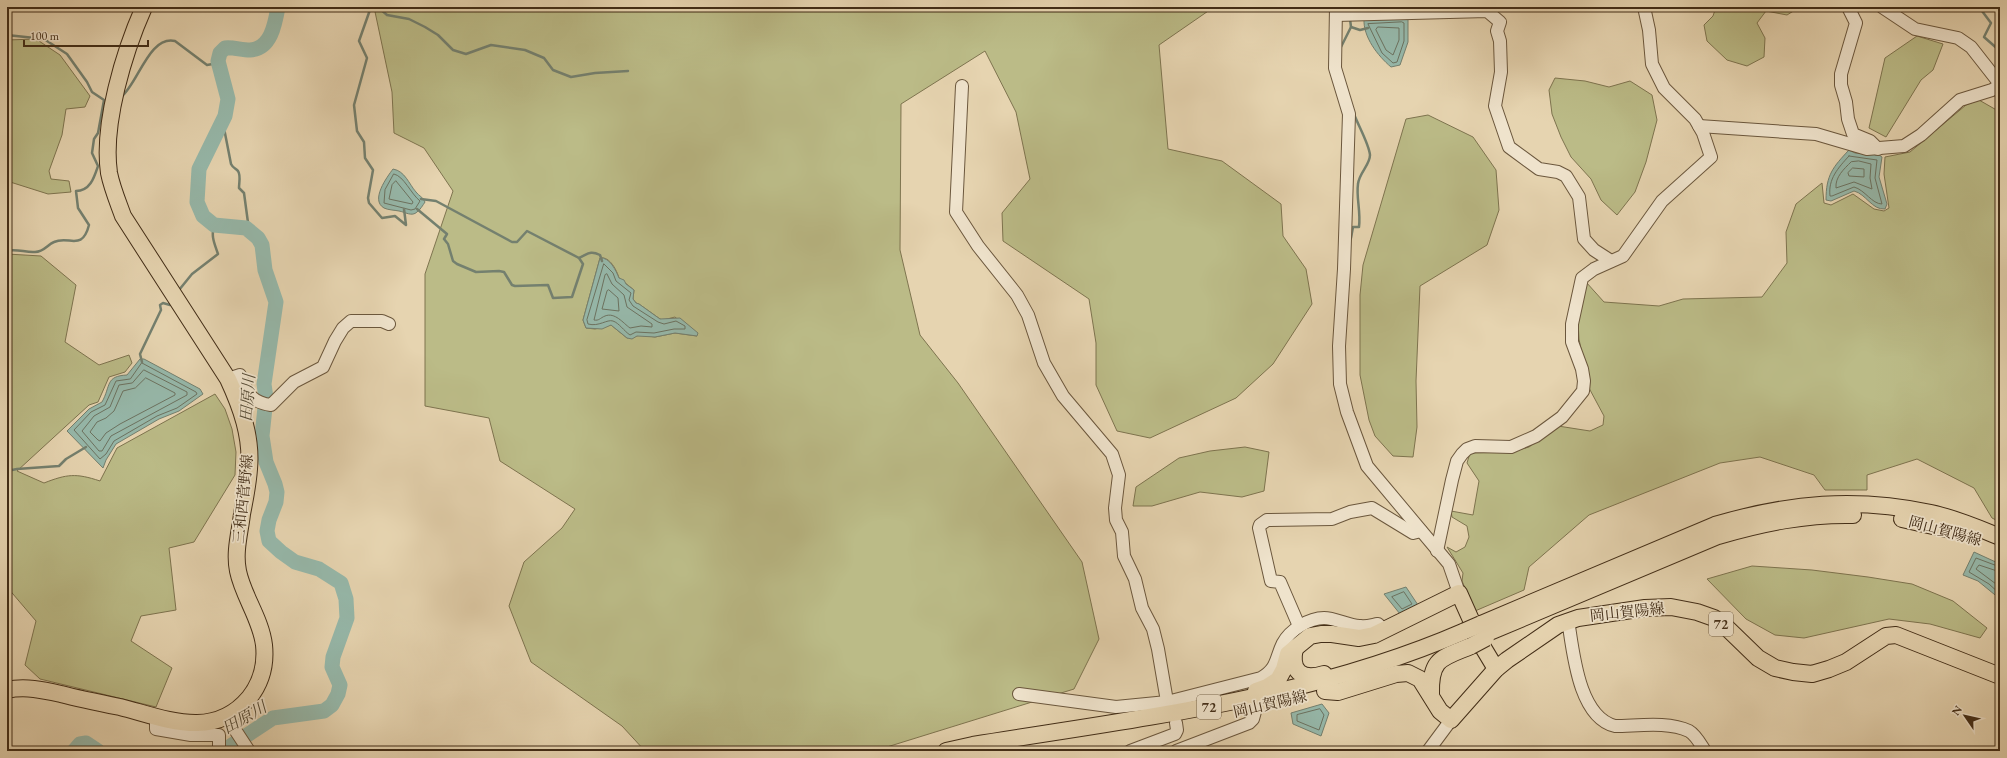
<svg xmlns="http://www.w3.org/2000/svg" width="2007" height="758" font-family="'EB Garamond','Noto Serif JP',serif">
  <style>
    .green { fill: #bbbb87; stroke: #7e744f; fill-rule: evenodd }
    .water { fill: #96b8aa; stroke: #74806f }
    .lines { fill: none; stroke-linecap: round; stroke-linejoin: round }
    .shore { stroke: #6c7260; stroke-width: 1 }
    .stream { stroke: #74806f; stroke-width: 2.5 }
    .river { stroke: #96b8aa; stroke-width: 15 }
    .minor-casing { stroke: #6b573d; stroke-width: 14 }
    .major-casing { stroke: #422d17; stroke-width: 18 }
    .minor { stroke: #efe3cc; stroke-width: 12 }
    .major { stroke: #e6d4b0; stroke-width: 16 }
    .major-bridge-casing { stroke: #422d17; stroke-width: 18; stroke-linecap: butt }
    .major-bridge { stroke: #e6d4b0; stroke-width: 16 }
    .labels { text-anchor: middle; stroke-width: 3.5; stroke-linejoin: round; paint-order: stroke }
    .shield { fill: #efe3cc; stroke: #76644d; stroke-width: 1 }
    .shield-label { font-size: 14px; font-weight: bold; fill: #422d17 }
    .street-label { font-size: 15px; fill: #422d17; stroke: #efe3cc }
    .water-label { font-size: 16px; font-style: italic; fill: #534934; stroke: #efe3cc }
  </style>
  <rect width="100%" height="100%" fill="#e6d4b0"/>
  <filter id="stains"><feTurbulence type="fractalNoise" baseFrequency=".005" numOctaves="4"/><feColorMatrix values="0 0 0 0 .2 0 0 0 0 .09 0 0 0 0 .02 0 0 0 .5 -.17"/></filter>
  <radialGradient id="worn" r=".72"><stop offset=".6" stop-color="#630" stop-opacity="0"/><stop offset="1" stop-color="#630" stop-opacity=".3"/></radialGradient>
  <g class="green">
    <path d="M374 7H1214L1159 45 1168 149 1222 161 1281 204 1283 236 1306 269 1312 304 1273 364 1236 398 1150 438 1117 431 1096 385V343L1089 299 1003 241 1002 213 1030 179 1016 112 985 51 901 104 900 250 920 335 958 383 1082 562 1099 639 1074 689 874 751H645L622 726 531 662 509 606 524 562 562 528 575 509 500 461 489 418 425 406V274L453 191 424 148 394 133 392 92ZM600 258C610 256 617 271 619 278L634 290 633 299 636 303 639 304 660 319 663 320 675 317 697 336 675 333 655 337 641 335 627 338 611 325 595 329 586 328 583 320Z"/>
    <path d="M1716 7H1800L1787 15 1766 11 1757 23 1765 38 1764 57 1747 66 1727 60 1707 41 1704 25 1713 16Z"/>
    <path d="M1917 36 1943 44 1933 70 1921 80 1886 137 1869 128 1885 58Z"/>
    <path d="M36 39 60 55 90 96 85 107 66 109 62 135 49 171 51 179 69 181 71 192 48 194 7 181V40Z"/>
    <path d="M1555 78 1585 81 1609 87 1630 81 1652 95 1657 120 1646 162 1635 192 1617 215 1601 200 1591 179 1571 157 1561 137 1552 114 1549 90Z"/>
    <path d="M1979 100 2000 112V522L1992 518 1974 488 1917 459 1867 475V490H1825L1814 475 1760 457 1720 463 1589 515 1529 567 1524 590 1475 611 1462 581 1463 573 1447 547 1456 552 1465 547 1469 537 1467 526 1452 517 1451 511 1473 515 1479 481 1467 463 1470 453 1512 452 1529 447 1558 426 1590 431 1603 425 1604 416 1589 388 1579 339 1578 321 1586 282 1604 302 1659 306 1683 299 1762 297 1787 263 1786 232 1796 204 1822 183 1824 203 1831 205 1853 194 1874 209 1884 211 1889 208 1884 174 1885 157 1910 152 1966 105Z"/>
    <path d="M1428 115 1473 137 1496 170 1499 210 1487 245 1420 286 1416 381 1417 427 1413 457 1393 456 1375 436 1369 420 1360 375V295L1363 265 1406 119Z"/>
    <path d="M7 254 41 256 76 285 65 342 99 365 129 355 132 363 125 372 109 377 98 402 89 405 17 471 44 483C67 474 76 473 100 481L117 448 215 394 225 409 232 429 236 452 235 475 194 542 169 548 176 610 141 616 131 641 172 668 156 707 40 679 25 665 36 621 7 587Z"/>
    <path d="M1245 447 1269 452 1264 491 1242 497 1200 492 1152 506H1133L1136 487 1179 458 1210 451Z"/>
    <path d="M1752 566 1812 570 1868 577 1912 584 1953 601 1987 628 1980 638 1930 624 1889 619 1804 638 1775 635 1746 619 1707 579Z"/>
  </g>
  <g class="water">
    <path d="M1408 17V42L1400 65 1391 67C1378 56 1363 37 1364 19Z"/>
    <path d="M1849 150 1855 153 1879 155 1882 157 1879 177 1887 204 1885 209C1872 210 1866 194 1854 191L1831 201 1826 200C1826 175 1833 167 1849 150Z"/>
    <path d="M393 169C405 171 409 184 416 192 419 196 423 197 425 202 423 205 420 210 417 212 412 217 405 212 399 211 394 210 388 210 384 208 370 200 387 177 393 169Z"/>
    <path d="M600 258C610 257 616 271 619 278L624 280 626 284 634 290 633 299 636 303 639 304 660 319 680 318 698 333 697 336 675 333 655 337 637 336 632 339 627 338 611 325 602 329 586 328 583 320Z"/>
    <path d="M140 359H144L200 389 203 394 179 411 159 419 116 444 106 460 103 468 67 431 89 409 102 402C111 386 105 376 127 375Z"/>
    <path d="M1974 552 2000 564V599L1978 581 1963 575Z"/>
    <path d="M1406 587 1418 605 1400 614 1384 594Z"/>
    <path d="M1322 704 1329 713 1321 736 1293 724 1291 713Z"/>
  </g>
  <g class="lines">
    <g class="shore">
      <path d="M1402 22 1404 23V41L1397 62 1393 63 1382 53 1368 24Z"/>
      <path d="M1378 27 1399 28V40L1393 55 1386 50 1376 30Z"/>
      <path d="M1849 156 1877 160 1875 178 1882 204C1872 204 1865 190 1854 187L1832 196H1830C1828 179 1838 168 1849 156Z"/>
      <path d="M1859 161 1871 164 1870 178 1872 189 1854 182 1836 188C1835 177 1844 169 1851 162Z"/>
      <path d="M1853 168 1864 169V177L1849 176 1848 173Z"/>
      <path d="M394 174C404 176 411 194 420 201L415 209 411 210 384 203 385 190Z"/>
      <path d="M396 181 413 202 412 204 389 199 392 185Z"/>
      <path d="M604 264 613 273 616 281 631 293 629 300 633 306 658 322 664 324 676 321 685 326V329H674L654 333 636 332 630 335C624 331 619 323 613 321 607 319 599 327 588 324L587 320Z"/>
      <path d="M607 274 612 284 624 295 627 307 652 324V327L641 326 630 328C623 323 615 312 605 316 600 318 599 321 594 320L605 275Z"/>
      <path d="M609 290 618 298 619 311 602 309 607 291Z"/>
      <path d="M142 363 196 392 197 394 177 408 157 416 114 441 106 454 100 459 74 430 91 412 105 405 116 381 130 379Z"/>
      <path d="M144 370 187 392V395L111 436 102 451H99L82 431 94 416 110 407 119 385 132 383Z"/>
      <path d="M146 378 175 393V395L120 424 106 433 100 441 98 440 90 432 97 422 106 418 114 411 123 391 135 388Z"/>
      <path d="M2000 567 1976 558 1969 572 1989 584 2000 594"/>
      <path d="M2000 572 1979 565 1976 569 2000 587"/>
      <path d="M1404 592 1412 604 1402 609 1392 597Z"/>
      <path d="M1320 709 1324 715 1319 730 1297 721V715Z"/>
    </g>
    <g class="stream">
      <path d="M371 7 359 41 367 58 354 105 357 131 364 142 365 158 373 170 368 198 369 203 382 218 395 216 406 225 404 209"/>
      <path d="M378 7 387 15 409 19 425 27 438 35 453 50 466 54 491 45 525 50 544 58 553 70 571 77 595 73 628 71"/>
      <path d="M1979 7 1991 23 1984 37 2000 51"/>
      <path d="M1351 27 1360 30 1368 28"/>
      <path d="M7 35 44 39 67 54 87 82 92 92 104 100 98 133 94 139 92 153 98 166C94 178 90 191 76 191L78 208 89 225C82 252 69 235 54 242 47 245 44 252 35 252 26 253 16 248 7 251"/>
      <path d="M1340 49 1351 27 1350 19"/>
      <path d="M121 97C138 84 149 35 175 41L207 65 218 63"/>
      <path d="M223 123 231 164C233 168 235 168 238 171 241 175 239 183 239 188L244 193 249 230"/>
      <path d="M421 199 436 201 512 242H517L527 231 579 258C588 254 590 250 600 255L602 261"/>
      <path d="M417 209 447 234 444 239 448 244 453 261 457 264 476 272 499 271 504 272 512 285 515 286 548 285 553 298 572 297 583 264 579 258"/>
      <path d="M1351 238 1353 227H1359C1361 211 1356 198 1358 184 1359 173 1370 165 1370 155 1369 144 1358 125 1354 114"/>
      <path d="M179 290 192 274 218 254C214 242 211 237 214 225"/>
      <path d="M142 362 140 354 161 310 160 305 163 303 170 305"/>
      <path d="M7 471 17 469 59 466 66 459 86 447"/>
    </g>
    <g class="river">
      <path d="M74 751 80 744 86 743 98 751"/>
      <path d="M217 751 226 749 273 718 324 711 332 705 338 694 340 685 332 667 333 657 347 618 346 599 341 583 319 569 295 562 281 552 269 541 267 531 269 520 276 502 277 492 275 484 266 462 262 436 266 398 264 384 276 302 265 270 262 245 258 238 246 228 214 225 203 216 197 202 199 169 225 116 228 99 218 61 220 53 225 48C233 47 241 50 250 50 271 49 275 24 278 7"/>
    </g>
    <defs>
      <g id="minor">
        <path d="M1336 7 1335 68 1349 114 1344 269 1339 346 1340 384 1347 412 1367 466 1449 564 1459 593"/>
        <path d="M1848 7 1856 23 1841 74V85L1846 102 1848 119 1853 134 1870 141 1878 149"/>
        <path d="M1882 7 1915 29 1958 38 1971 47 2000 84"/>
        <path d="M1336 15 1487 11 1500 22 1497 31 1500 41 1501 72 1495 106 1509 147 1539 169 1558 172 1566 176 1579 197 1584 239 1594 250 1611 261"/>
        <path d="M962 86 956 212 978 246 1017 295 1028 315 1044 363 1063 396 1112 454 1119 475 1115 508 1116 520 1122 532 1124 556 1135 579 1142 608 1153 629 1158 649 1169 713"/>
        <path d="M1699 126 1816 134 1867 149 1904 146 1921 135 1960 100 1992 90 2000 85"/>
        <path d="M228 379 240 375C248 393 250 402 271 405L294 382 323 367 335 341 343 328 351 321H382L389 324"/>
        <path d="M1437 551 1452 480 1457 461 1462 454 1467 449 1475 446 1511 447 1536 436 1562 417 1583 391 1584 381 1582 369 1572 342V324L1582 278 1594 269 1623 256 1662 201 1711 157 1703 133 1695 119 1664 88 1652 64 1649 30 1644 7"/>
        <path d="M1568 620C1573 650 1578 717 1615 726 1637 726 1668 721 1689 731 1696 735 1701 745 1705 751"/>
        <path d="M1299 626 1280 582 1271 581 1259 528 1260 525 1267 520 1332 519 1350 512 1372 508 1413 533 1421 531"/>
        <path d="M1019 694 1116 707 1167 702 1261 678C1278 668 1275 659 1283 643 1290 630 1309 618 1324 618 1336 618 1348 626 1360 626 1366 627 1372 625 1378 624L1384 630"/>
        <path d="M226 716 249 751"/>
        <path d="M156 717V729L191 735H219V751"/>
        <path d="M1130 751 1175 734 1177 730 1176 723"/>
        <path d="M1176 751 1249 723 1253 719 1256 708"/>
        <path d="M1428 751 1451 720"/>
      </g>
      <g id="major">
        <path d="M1902 519 1955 531"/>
        <path d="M1481 624 1715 525C1789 503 1856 497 1931 513 1955 518 1978 528 2000 537"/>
        <path d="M1485 634 1718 536C1763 523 1806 514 1853 515"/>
        <path d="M1295 648C1290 671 1301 681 1324 674"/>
        <path d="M7 690C25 686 43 690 61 694 80 699 100 703 120 707 164 718 213 741 249 698 261 683 266 664 264 645 261 619 243 596 238 571 234 552 240 532 242 514 245 499 248 484 249 469 252 437 241 407 228 379L123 216C118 202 112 188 109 173 102 124 124 52 144 7"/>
        <path d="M1256 691 1267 687 1278 680 1284 669 1288 654 1310 636 1321 634H1332L1359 638 1374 635 1459 593 1484 649 1496 669"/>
        <path d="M1325 691 1338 692 1396 674 1408 673 1420 679 1440 711 1451 720 1496 669 1507 660 1558 625 1578 618 1645 608 1671 607 1697 612 1714 618 1726 627 1758 658 1775 668 1793 672 1812 674 1829 669 1846 662 1886 636 1896 635 2000 676"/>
        <path d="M1431 694C1430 658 1442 658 1471 646"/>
        <path d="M946 751 973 745C1140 718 1309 699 1465 631"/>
      </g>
    </defs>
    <use href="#minor" class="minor-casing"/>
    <use href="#major" class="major-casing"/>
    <use href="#minor" class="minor"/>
    <use href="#major" class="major"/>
    <defs>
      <g id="major-bridge">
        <path d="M1465 631 1481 624"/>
        <path d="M1471 646 1486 638"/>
      </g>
    </defs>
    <use href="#major-bridge" class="major-bridge-casing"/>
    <use href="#major-bridge" class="major-bridge"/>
  </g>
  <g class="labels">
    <g class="shield">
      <rect x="1709" y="612" width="24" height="24" rx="3"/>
      <rect x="1197" y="695" width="24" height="24" rx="3"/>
    </g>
    <g class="shield-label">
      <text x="1721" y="629">72</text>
      <text x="1209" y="712">72</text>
    </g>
    <g class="street-label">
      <text transform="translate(243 499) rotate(-84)" y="5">三和西菅野線</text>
      <text transform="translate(1945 531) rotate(15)" y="5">岡山賀陽線</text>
      <text transform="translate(1627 612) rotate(-6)" y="5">岡山賀陽線</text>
      <text transform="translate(1270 704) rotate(-13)" y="5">岡山賀陽線</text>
    </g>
    <g class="water-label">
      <text transform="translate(247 398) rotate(-86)" y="6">田原川</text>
      <text transform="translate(244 717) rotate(-30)" y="6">田原川</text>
    </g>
  </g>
  <rect width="2007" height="758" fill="none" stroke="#e6d4b0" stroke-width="24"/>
  <rect x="8" y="8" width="1991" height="742" fill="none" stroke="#422d17" stroke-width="2"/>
  <rect x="12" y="12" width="1983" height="734" fill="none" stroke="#422d17"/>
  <g transform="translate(1965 716) rotate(304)" stroke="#efe3cc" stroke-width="3" paint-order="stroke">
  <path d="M0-3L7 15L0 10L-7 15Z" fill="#422d17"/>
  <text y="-6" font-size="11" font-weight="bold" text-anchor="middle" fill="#422d17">N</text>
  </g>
  <path d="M24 40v6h124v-6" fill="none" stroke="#422d17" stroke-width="2"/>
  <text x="30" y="40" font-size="12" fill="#422d17" stroke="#efe3cc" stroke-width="3" paint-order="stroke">100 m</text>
  <rect width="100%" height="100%" filter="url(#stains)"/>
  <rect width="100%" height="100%" fill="url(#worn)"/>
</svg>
